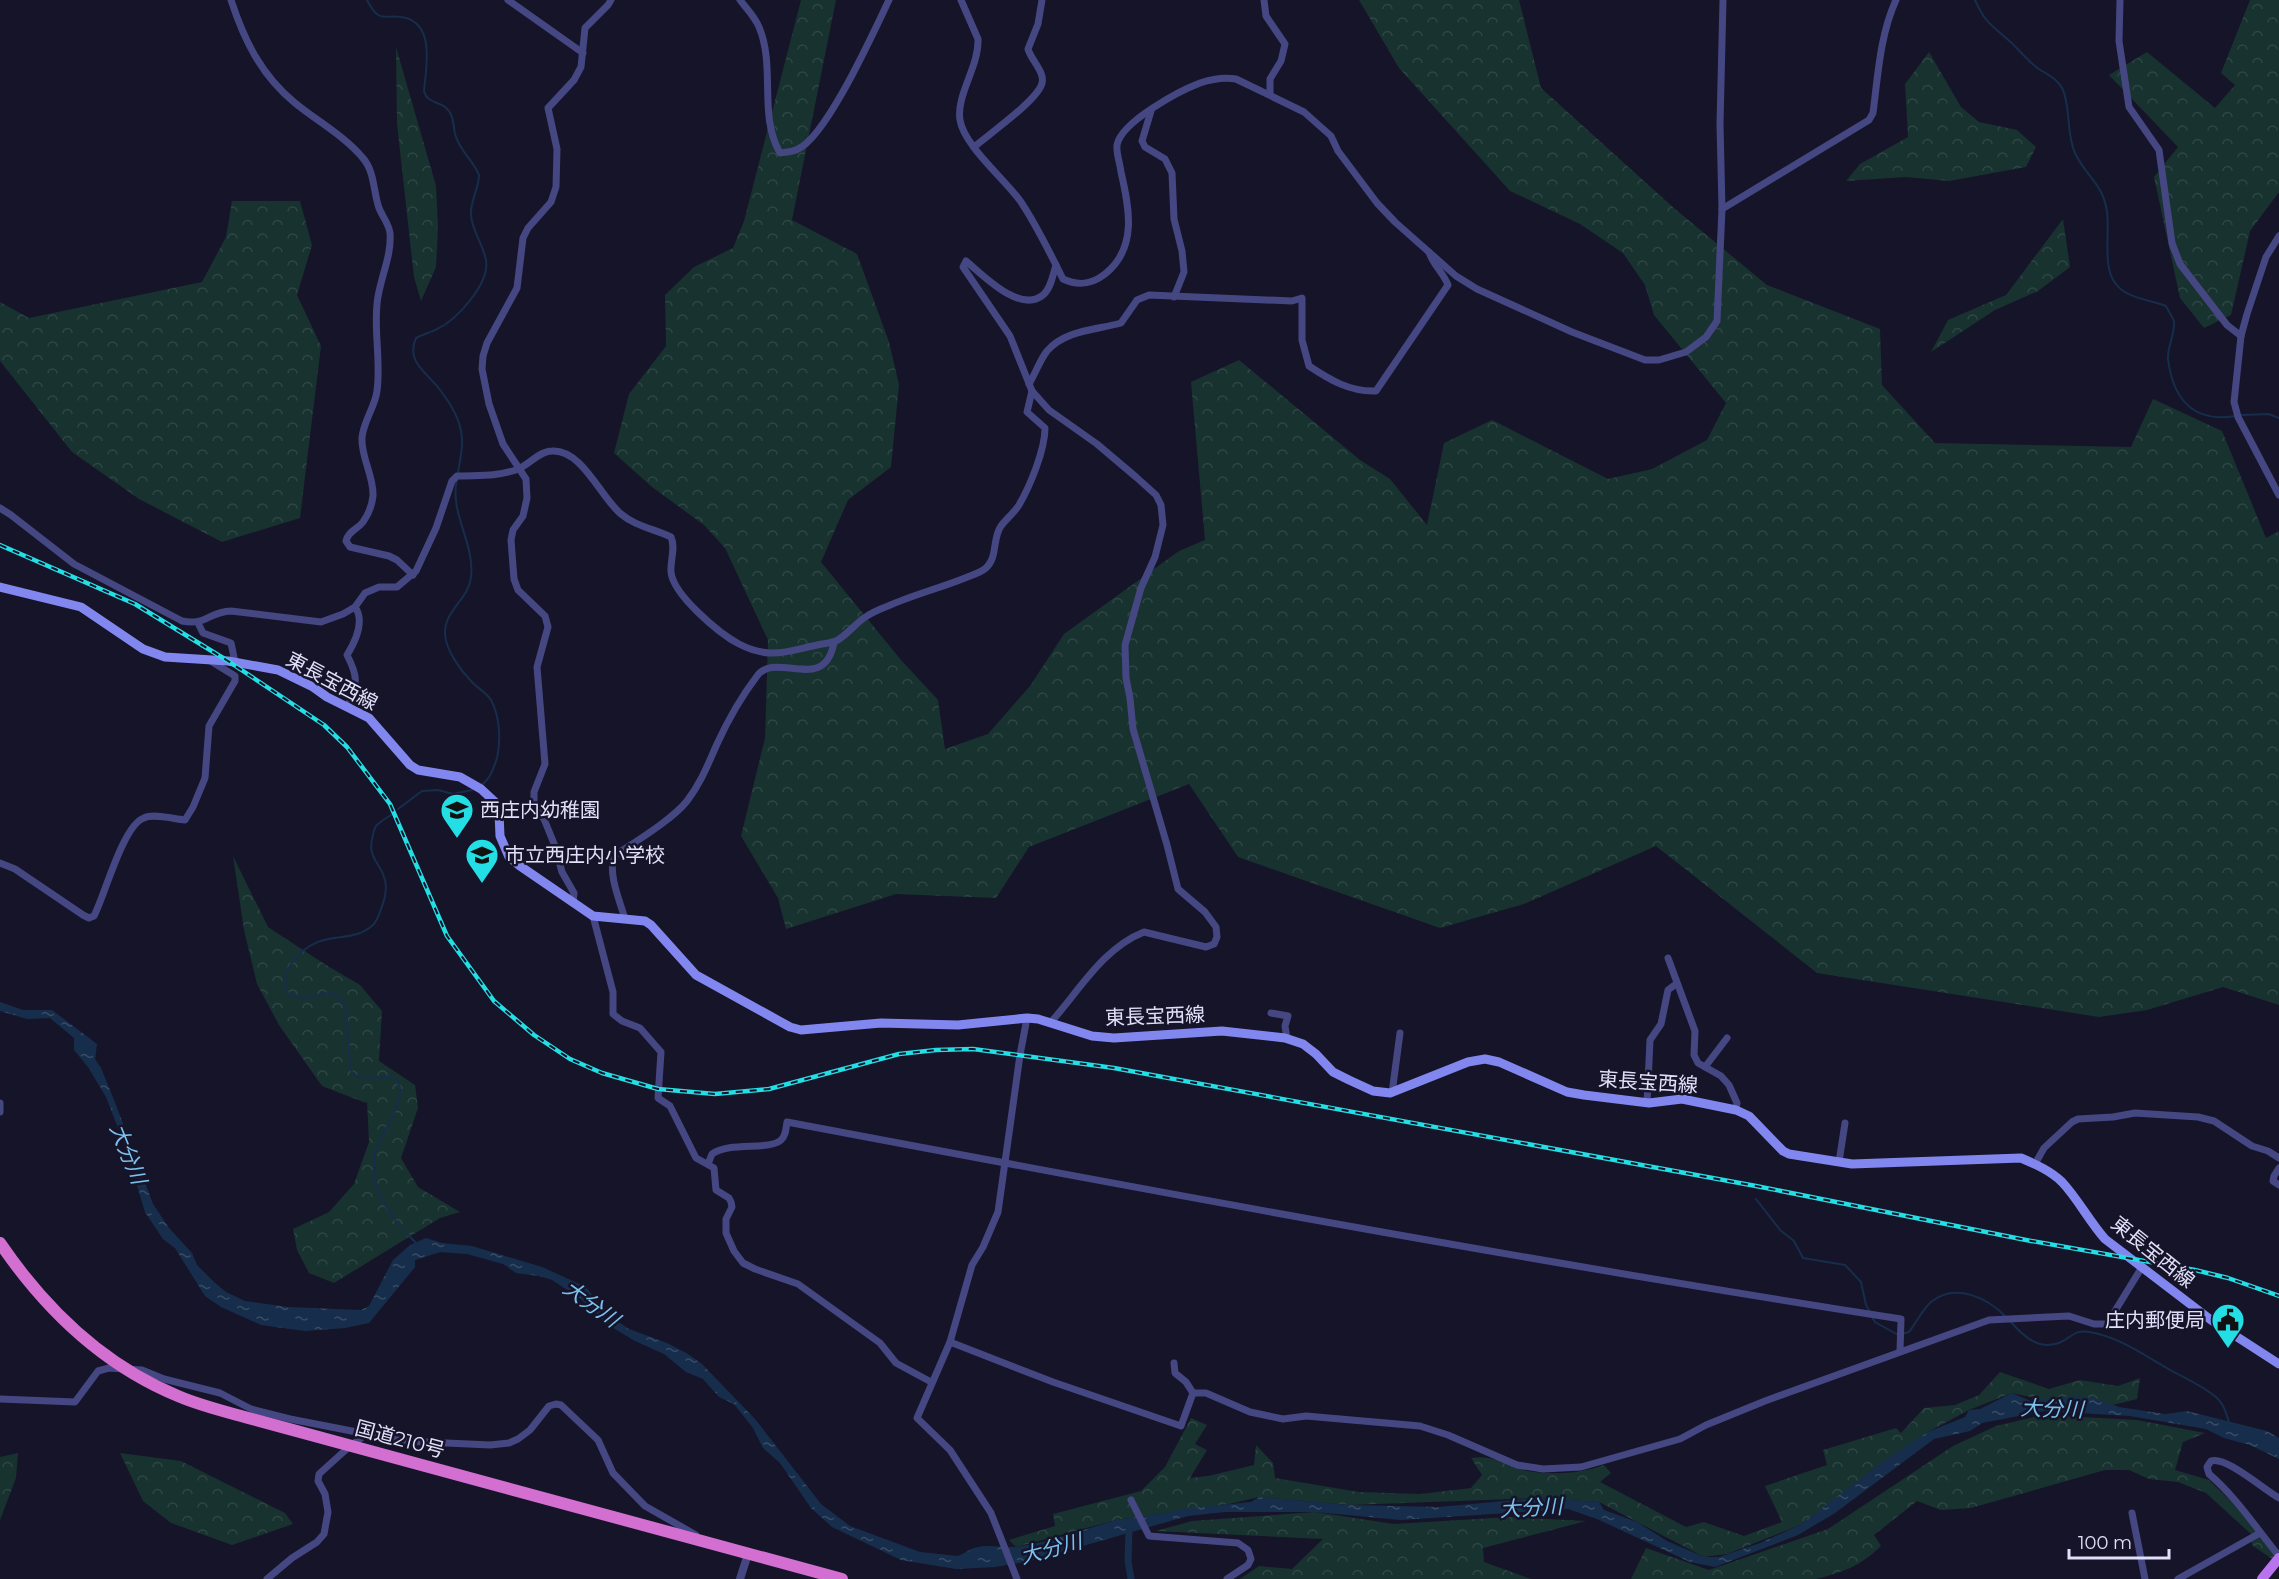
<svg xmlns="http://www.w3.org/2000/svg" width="2279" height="1579" font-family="Montserrat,'Noto Sans JP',sans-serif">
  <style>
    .forest { fill: url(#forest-crowns) }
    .water { fill: url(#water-ripples) }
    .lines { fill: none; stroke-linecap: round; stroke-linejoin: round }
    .stream { stroke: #162e4b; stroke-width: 2 }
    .canal { stroke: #162e4b; stroke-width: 7 }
    .minor { stroke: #454782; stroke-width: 7 }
    .tertiary { stroke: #454782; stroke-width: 8 }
    .secondary { stroke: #8287ef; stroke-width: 9 }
    .primary { stroke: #b874ee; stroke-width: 10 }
    .trunk { stroke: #d26fd0; stroke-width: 12 }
    .rail-casing { stroke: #23dee4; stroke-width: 4.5 }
    .rail { stroke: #161429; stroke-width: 2; stroke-dasharray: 7; stroke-linecap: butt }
    .labels { text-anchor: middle; stroke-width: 5; stroke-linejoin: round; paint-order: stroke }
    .street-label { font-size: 20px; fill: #e1e0fb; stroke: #161429 }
    .poi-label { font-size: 20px; fill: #e1e0fb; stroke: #161429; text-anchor: start }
    .water-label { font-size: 21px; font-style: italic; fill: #7ac1ee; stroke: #161429 }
  </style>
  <defs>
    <pattern id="forest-crowns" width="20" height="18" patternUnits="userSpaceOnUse" patternTransform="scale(1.5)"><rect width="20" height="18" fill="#18322f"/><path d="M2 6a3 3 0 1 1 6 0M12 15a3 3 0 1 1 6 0" fill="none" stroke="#2e4644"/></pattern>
    <pattern id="water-ripples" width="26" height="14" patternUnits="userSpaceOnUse" patternTransform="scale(1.5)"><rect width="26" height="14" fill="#162e4b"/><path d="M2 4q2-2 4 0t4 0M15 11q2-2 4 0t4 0" fill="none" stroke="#384c66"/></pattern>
  </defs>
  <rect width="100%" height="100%" fill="#161429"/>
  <g class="forest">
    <path d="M801 0H836L792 220 857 254 889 342 899 385 891 467 848 500 821 562 901 660 938 700 945 749 988 734 1030 686 1064 634 1179 551 1205 540 1191 382 1239 360 1360 460 1390 479 1427 525 1444 443 1492 420 1608 479 1652 469 1707 440 1726 403 1654 315 1645 285 1623 253 1580 224 1510 191 1399 68 1359 0H1519L1541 88 1675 209 1767 285 1880 329 1882 385 1935 443 2131 447 2153 399 2222 431 2266 538 2279 531V1005L2223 987 2147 1010 2099 1017 1817 973 1656 846 1524 904 1440 928 1238 857 1189 784 1029 847 996 898 896 894 786 929 778 898 741 836 765 738 768 640 725 548 704 525 652 487 614 453 629 394 666 346 665 295 694 267 733 248 744 221Z"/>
    <path d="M2250 0H2279V192L2250 231 2231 315 2204 328 2180 298 2154 177 2178 147 2109 75 2147 52 2215 108 2235 85 2221 73Z"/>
    <path d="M396 47 436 186 438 227 436 267 421 301 414 277 397 124Z"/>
    <path d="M1929 52 1961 107 1979 122 2017 130 2036 147 2026 167 1949 181 1906 177 1846 181 1860 164 1908 137 1905 84Z"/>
    <path d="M232 201H300L312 245 297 295 321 346 300 518 222 542 139 499 72 452 0 361V302L29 318 202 282 226 237Z"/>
    <path d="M2063 219 2070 267 2038 291 1995 310 1931 352 1948 320 2006 295Z"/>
    <path d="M233 856 268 927 326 965 360 985 382 1011 379 1061 415 1085 418 1108 401 1158 418 1187 460 1212 440 1218 334 1283 309 1273 297 1250 293 1229 329 1212 354 1184 369 1142 367 1101 366 1103 322 1086 279 1025 257 984 244 930Z"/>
    <path d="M2000 1372 2049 1389 2080 1380 2118 1386 2140 1378 2137 1399 2113 1405 2092 1398 2040 1399 2012 1393 1969 1410 1928 1432 1800 1525 1727 1554 1704 1557 1599 1502 1538 1498 1350 1505 1259 1497 1229 1504 1116 1520 1016 1547 1009 1540 1055 1526 1053 1514 1141 1491 1165 1467 1191 1418 1207 1425 1195 1444 1207 1450 1190 1478 1208 1476 1254 1465 1256 1445 1273 1463 1275 1478 1359 1492 1420 1494 1471 1488 1482 1475 1471 1458C1498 1454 1510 1469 1534 1472 1557 1475 1582 1473 1604 1465L1611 1473 1600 1482 1686 1527 1704 1522 1744 1536 1782 1522 1765 1486 1827 1465 1823 1450 1896 1428 1901 1433 1924 1408 1955 1405 1979 1395Z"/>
    <path d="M2043 1415 2137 1420 2205 1433 2183 1442 2175 1470 2209 1480 2260 1529 2275 1554 2272 1559 2252 1545 2251 1534 2206 1493 2178 1482 2149 1479 2129 1470H2105L1971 1508 1941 1510 1917 1501 1874 1535 1881 1546C1861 1566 1843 1572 1816 1579H1631L1646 1548 1709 1570 1828 1529 1953 1446 1996 1426Z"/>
    <path d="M18 1453 16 1478 0 1520V1457Z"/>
    <path d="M120 1453 181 1461 285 1513 293 1524 232 1545 171 1523 143 1501Z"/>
    <path d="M1315 1512 1394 1524 1510 1517 1586 1521 1483 1548 1484 1562 1531 1579H1240L1259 1566 1292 1569 1323 1539 1156 1531 1192 1521Z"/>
  </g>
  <path class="water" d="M0 1002 23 1010H52L97 1044 95 1059 101 1068 116 1105 153 1204 169 1228 192 1253 197 1265 214 1282 226 1292 245 1301 288 1307 361 1310 369 1306 393 1260 410 1245 426 1238 442 1243 472 1246 542 1267 586 1287 608 1315 629 1329 667 1343 688 1354 702 1364 755 1419 821 1504 850 1526 920 1552 958 1556 974 1548 983 1546 1016 1547 1048 1541 1116 1520 1165 1513 1182 1509 1251 1502 1259 1497 1350 1505 1439 1507 1538 1498 1599 1502 1604 1510 1637 1522 1667 1541 1704 1557H1719L1760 1543 1800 1525 1885 1460 1928 1432 1965 1417 1969 1410 1980 1409 2012 1393 2035 1403 2040 1399 2076 1396 2095 1398 2119 1407 2165 1414 2187 1411 2267 1431 2279 1438V1459L2250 1445 2224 1438 2206 1429 2130 1416 2044 1411 1982 1423 1970 1431 1934 1439 1835 1513 1798 1535 1715 1567 1690 1562 1597 1519 1568 1509 1401 1520 1315 1512H1225L1188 1516 1030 1561 995 1567 956 1569 901 1560 832 1527 811 1508 780 1463 763 1448 753 1428 734 1404 719 1397 703 1379 686 1372 664 1354 635 1341 605 1323 581 1299 552 1280 539 1276 516 1273 503 1264 467 1254 440 1252 415 1260V1267L369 1323 345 1328 305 1331 261 1325 221 1307 205 1296 175 1248 163 1239 145 1212 125 1146 106 1097 88 1067 74 1050V1038L50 1018 27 1019 0 1011Z"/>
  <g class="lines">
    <g class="stream">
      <path d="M367 0C381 27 385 12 406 18 435 26 426 69 424 91 427 103 437 101 445 107 454 114 453 124 455 134 459 150 473 160 479 175 479 189 470 201 471 215 472 231 483 244 486 260 490 283 457 320 437 329 430 333 423 334 416 338 406 360 424 371 437 386 447 399 458 414 461 431 464 445 460 459 458 473"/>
      <path d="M1975 0C1985 22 1989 23 2006 38 2017 47 2025 58 2036 67 2045 74 2058 78 2063 90 2071 110 2066 133 2075 153 2086 177 2103 183 2107 212 2110 233 2102 268 2116 284 2126 298 2150 300 2166 306 2168 311 2173 317 2174 322 2175 335 2167 347 2168 359 2173 399 2193 423 2235 416"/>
      <path d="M2241 415 2269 414 2279 418"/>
      <path d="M457 479C449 513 475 543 471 577 469 599 444 610 445 634 446 650 460 670 471 681 477 688 486 692 491 700 500 717 501 740 497 758 494 767 490 780 481 785"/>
      <path d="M398 809 422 791 438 790 453 794 472 790"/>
      <path d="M391 815C386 818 380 822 376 826 374 829 373 835 372 839 368 857 379 862 384 877 388 887 385 899 381 909 379 915 377 921 373 925 349 947 320 925 292 963 285 972 283 982 287 993 299 998 306 999 319 995 321 995 326 993 328 993 358 996 342 1054 353 1074 370 1084 386 1070 396 1080 411 1096 380 1135 375 1152 373 1160 374 1171 375 1179 380 1205 399 1226 417 1244"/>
      <path d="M1756 1199 1780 1230 1794 1241 1803 1258 1845 1265 1861 1282 1866 1305 1870 1312"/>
      <path d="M1872 1317 1875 1322 1898 1335 1909 1332C1916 1323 1922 1310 1931 1302 1955 1282 1988 1298 2006 1317"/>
      <path d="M2010 1321C2023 1336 2040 1352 2061 1342 2074 1336 2073 1330 2089 1332 2118 1336 2147 1357 2172 1371 2187 1379 2203 1386 2216 1397 2224 1404 2227 1415 2230 1426"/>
    </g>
    <path class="canal" d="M1129 1529 1128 1561 1131 1579"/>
    <g class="minor">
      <path d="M231 0C244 40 261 75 295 103 317 121 343 135 362 157 375 171 373 191 379 208 382 216 389 224 390 233 392 257 379 280 377 304 374 333 381 362 377 391 375 407 363 422 362 438 361 458 374 476 373 496 372 505 368 515 363 522 357 530 348 531 346 541L350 547 389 556 397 560 413 575"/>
      <path d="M508 0 583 53"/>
      <path d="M740 0C746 8 755 17 759 27 776 67 758 115 780 153 786 152 793 152 798 149 827 136 874 31 889 0"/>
      <path d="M961 0 978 39C979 67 956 95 960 120 964 146 1006 180 1021 202 1037 226 1050 253 1063 279 1078 286 1091 285 1105 274 1138 248 1129 207 1121 172 1120 163 1116 153 1117 145 1121 122 1179 91 1200 83 1212 79 1224 77 1236 79L1304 112 1331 136 1338 151 1377 203 1395 222 1456 276 1477 289 1572 332 1645 360H1659L1686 352 1706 337 1717 321 1722 209 1720 124 1723 0"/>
      <path d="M1264 0 1266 16 1285 44 1281 61 1270 79V95"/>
      <path d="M2120 0 2119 41 2129 107 2159 150 2172 243 2180 264 2227 325 2241 336"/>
      <path d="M1151 111 1142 141 1145 147 1165 159 1172 173 1174 219 1182 251 1184 272 1174 297"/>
      <path d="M974 147C988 135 1039 99 1042 83 1045 72 1031 60 1028 49L1038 24 1042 0"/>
      <path d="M1722 209 1869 120 1873 113C1878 75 1880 35 1896 0"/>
      <path d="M2279 236 2266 257 2247 314 2241 336 2234 402 2238 417 2279 495"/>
      <path d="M1029 384C1035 374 1040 360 1047 351 1065 330 1096 330 1121 323L1137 300 1149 295 1292 301 1302 298V340L1309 366C1330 380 1350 392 1376 391L1448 285C1443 272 1433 265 1429 252"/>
      <path d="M0 508 11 515 74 564 182 621C206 626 208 612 231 611L321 622 343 614 355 607"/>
      <path d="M198 623 203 633 231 643 235 662"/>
      <path d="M348 706C357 683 359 678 347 655 355 642 365 621 355 607L365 593 379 587H397L416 571 436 528 452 481 457 476C480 475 493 477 516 470 528 466 539 451 552 451 582 449 601 498 621 514 635 526 654 529 671 537 676 548 670 560 671 572 673 595 720 634 739 644 772 661 790 650 822 644 827 643 832 643 836 641 846 636 854 625 864 618 871 613 880 609 888 606 913 595 940 588 965 578 972 575 980 573 986 568 998 557 992 539 1001 526 1006 519 1014 513 1019 505 1030 486 1045 450 1045 428L1027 412 1032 391"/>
      <path d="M0 863 15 869 83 915 89 918 94 916C105 895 123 825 144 818 154 813 173 819 185 820L193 807 205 778 209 726 235 681V676L209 660"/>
      <path d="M573 903 574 893 562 872 555 846 544 819 536 809 534 801V792L545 764 537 667 548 627 545 616 518 590 514 579 511 540 513 530 523 516 527 498 526 479 503 444 489 404 482 369 483 356 487 343 517 288 523 238 528 228 551 202 556 187 557 149 548 108 574 80 581 67 585 28 608 5 611 0"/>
      <path d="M593 916 613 992V1014L622 1021 640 1028 661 1052 658 1098 670 1106 696 1158 714 1168 716 1190 729 1198 731 1202 732 1207 726 1219V1233L734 1251 743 1263 755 1269 798 1284 880 1343 896 1363 931 1382"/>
      <path d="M625 919C620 901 608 875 614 856 635 842 673 819 687 801 701 783 708 764 717 744 728 720 741 697 757 676 776 650 825 695 834 642"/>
      <path d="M1668 958 1695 1031 1694 1055 1698 1063 1721 1076 1729 1085 1737 1103 1736 1110"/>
      <path d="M1271 1013 1288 1016 1285 1026 1287 1039"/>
      <path d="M1051 1022C1079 991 1103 948 1144 932L1206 947 1214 944 1217 937 1216 927 1205 912 1178 889 1167 845 1133 729 1130 698 1126 678 1125 645 1141 588 1155 557 1163 525 1161 505 1156 495 1136 477 1097 444 1049 410 1032 391 1010 336 963 267 966 261C983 275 1020 314 1043 295 1051 289 1053 274 1056 265"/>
      <path d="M1705 1067 1727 1038"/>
      <path d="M1392 1093 1400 1033"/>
      <path d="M0 1103V1112"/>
      <path d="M1647 1103 1650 1040 1661 1024 1668 990 1676 984"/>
      <path d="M1839 1162 1845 1123"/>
      <path d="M708 1164 712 1154C730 1141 769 1151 781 1140 786 1136 786 1128 787 1122 1157 1192 1528 1261 1901 1319L1900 1351"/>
      <path d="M2035 1164 2044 1148 2072 1122 2078 1119 2113 1117 2135 1113 2198 1117 2214 1121 2252 1146 2268 1151 2279 1158"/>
      <path d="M2279 1168 2274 1176 2273 1181 2279 1185"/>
      <path d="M950 1342 1053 1382 1181 1426 1193 1393"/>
      <path d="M1174 1363 1175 1373 1186 1382 1193 1393"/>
      <path d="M1193 1393H1206L1250 1412 1283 1419 1306 1416 1420 1426 1448 1435 1517 1465 1543 1469 1581 1467 1680 1439 1706 1425 1765 1401 1989 1320 2069 1316 2094 1324H2107L2142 1267"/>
      <path d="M0 1399 75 1402 98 1371 109 1368 142 1370 164 1379 220 1393 251 1409 290 1419 403 1441 490 1445 509 1443 518 1439 530 1430 549 1406 556 1404 561 1405 598 1440 613 1473 645 1506 696 1535V1539"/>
      <path d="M2279 1498C2263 1489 2226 1456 2211 1461L2207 1467 2209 1474C2237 1498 2256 1528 2279 1556"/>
      <path d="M1131 1500 1149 1536 1238 1543 1248 1550 1251 1559 1248 1565 1227 1579"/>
      <path d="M2132 1513 2145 1579"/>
      <path d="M267 1579 292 1558 317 1542 324 1534 328 1512 325 1494 318 1481 319 1474 350 1446 367 1434"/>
      <path d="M1017 1579 991 1513 950 1450 917 1418 950 1342 972 1265 983 1247 998 1212 1020 1055 1027 1018"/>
      <path d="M2178 1579 2260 1533"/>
    </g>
    <path class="tertiary" d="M740 1579 748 1554"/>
    <path class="secondary" d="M0 587 81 607 143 649 165 657 228 661 278 670 313 687 327 697 369 718 410 765 418 770 460 777 481 789 495 802 499 813 500 836 509 857 520 866 593 916 645 921 651 925 696 975 790 1027 801 1030 881 1023 958 1025 1027 1018 1038 1019 1092 1036 1114 1038 1222 1031 1285 1038 1303 1044 1316 1054 1333 1072 1349 1080 1373 1091 1390 1093 1468 1062 1485 1059 1499 1062 1567 1092 1584 1095 1649 1103 1682 1099 1736 1110 1749 1116 1783 1151 1789 1154 1852 1164 2021 1158C2035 1164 2051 1171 2062 1182 2078 1199 2089 1221 2105 1239L2211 1320 2279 1364"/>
    <path class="primary" d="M2262 1579 2279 1558"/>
    <path class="trunk" d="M0 1243C45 1309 103 1365 178 1396 201 1406 227 1412 252 1419L842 1579"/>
    <defs>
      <path id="rail" d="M0 545 135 604 228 661 324 725 347 747 390 804 447 936 494 1001 534 1035 570 1059 602 1073 658 1089 715 1094 769 1089 899 1054 936 1050 973 1049 1114 1068 1756 1186 2026 1240 2195 1270 2228 1278 2279 1296"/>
    </defs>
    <use href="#rail" class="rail-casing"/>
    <use href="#rail" class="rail"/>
  </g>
  <defs>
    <symbol id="school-pin" viewBox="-11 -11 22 30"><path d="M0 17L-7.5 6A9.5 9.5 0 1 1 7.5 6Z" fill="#23dee4" stroke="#161429"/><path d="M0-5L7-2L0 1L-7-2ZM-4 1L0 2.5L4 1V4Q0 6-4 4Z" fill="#111"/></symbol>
    <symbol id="civic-pin" viewBox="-11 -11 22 30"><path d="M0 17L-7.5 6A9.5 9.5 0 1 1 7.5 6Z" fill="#23dee4" stroke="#161429"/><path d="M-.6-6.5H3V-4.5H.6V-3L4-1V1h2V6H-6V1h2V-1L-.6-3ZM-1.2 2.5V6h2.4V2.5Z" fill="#111"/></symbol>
  </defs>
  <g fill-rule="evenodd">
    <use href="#school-pin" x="438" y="791" width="38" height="52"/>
    <use href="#school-pin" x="463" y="836" width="38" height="52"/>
    <use href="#civic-pin" x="2209" y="1301" width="38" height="52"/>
  </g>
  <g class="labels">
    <g class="street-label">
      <text transform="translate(332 681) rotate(28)" y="7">東長宝西線</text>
      <text transform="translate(1155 1016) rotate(-2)" y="7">東長宝西線</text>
      <text transform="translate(1648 1082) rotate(4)" y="7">東長宝西線</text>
      <text transform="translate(2153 1252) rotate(39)" y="7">東長宝西線</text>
      <text transform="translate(400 1439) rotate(15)" y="7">国道210号</text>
    </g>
    <g class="poi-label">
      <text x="480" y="817">西庄内幼稚園</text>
      <text x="505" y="862">市立西庄内小学校</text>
      <text x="2205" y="1327" text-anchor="end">庄内郵便局</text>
    </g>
    <g class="water-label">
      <text transform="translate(128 1154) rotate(68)" y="7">大分川</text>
      <text transform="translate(591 1304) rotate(36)" y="7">大分川</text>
      <text transform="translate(2052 1409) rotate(2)" y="7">大分川</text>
      <text transform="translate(1531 1508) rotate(-3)" y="7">大分川</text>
      <text transform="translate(1051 1549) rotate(-15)" y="7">大分川</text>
    </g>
  </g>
  <path d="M2069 1549v9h100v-9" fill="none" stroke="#e1e0fb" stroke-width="3"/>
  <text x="2078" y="1549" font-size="18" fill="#e1e0fb" stroke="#161429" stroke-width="4.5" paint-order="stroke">100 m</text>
</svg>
